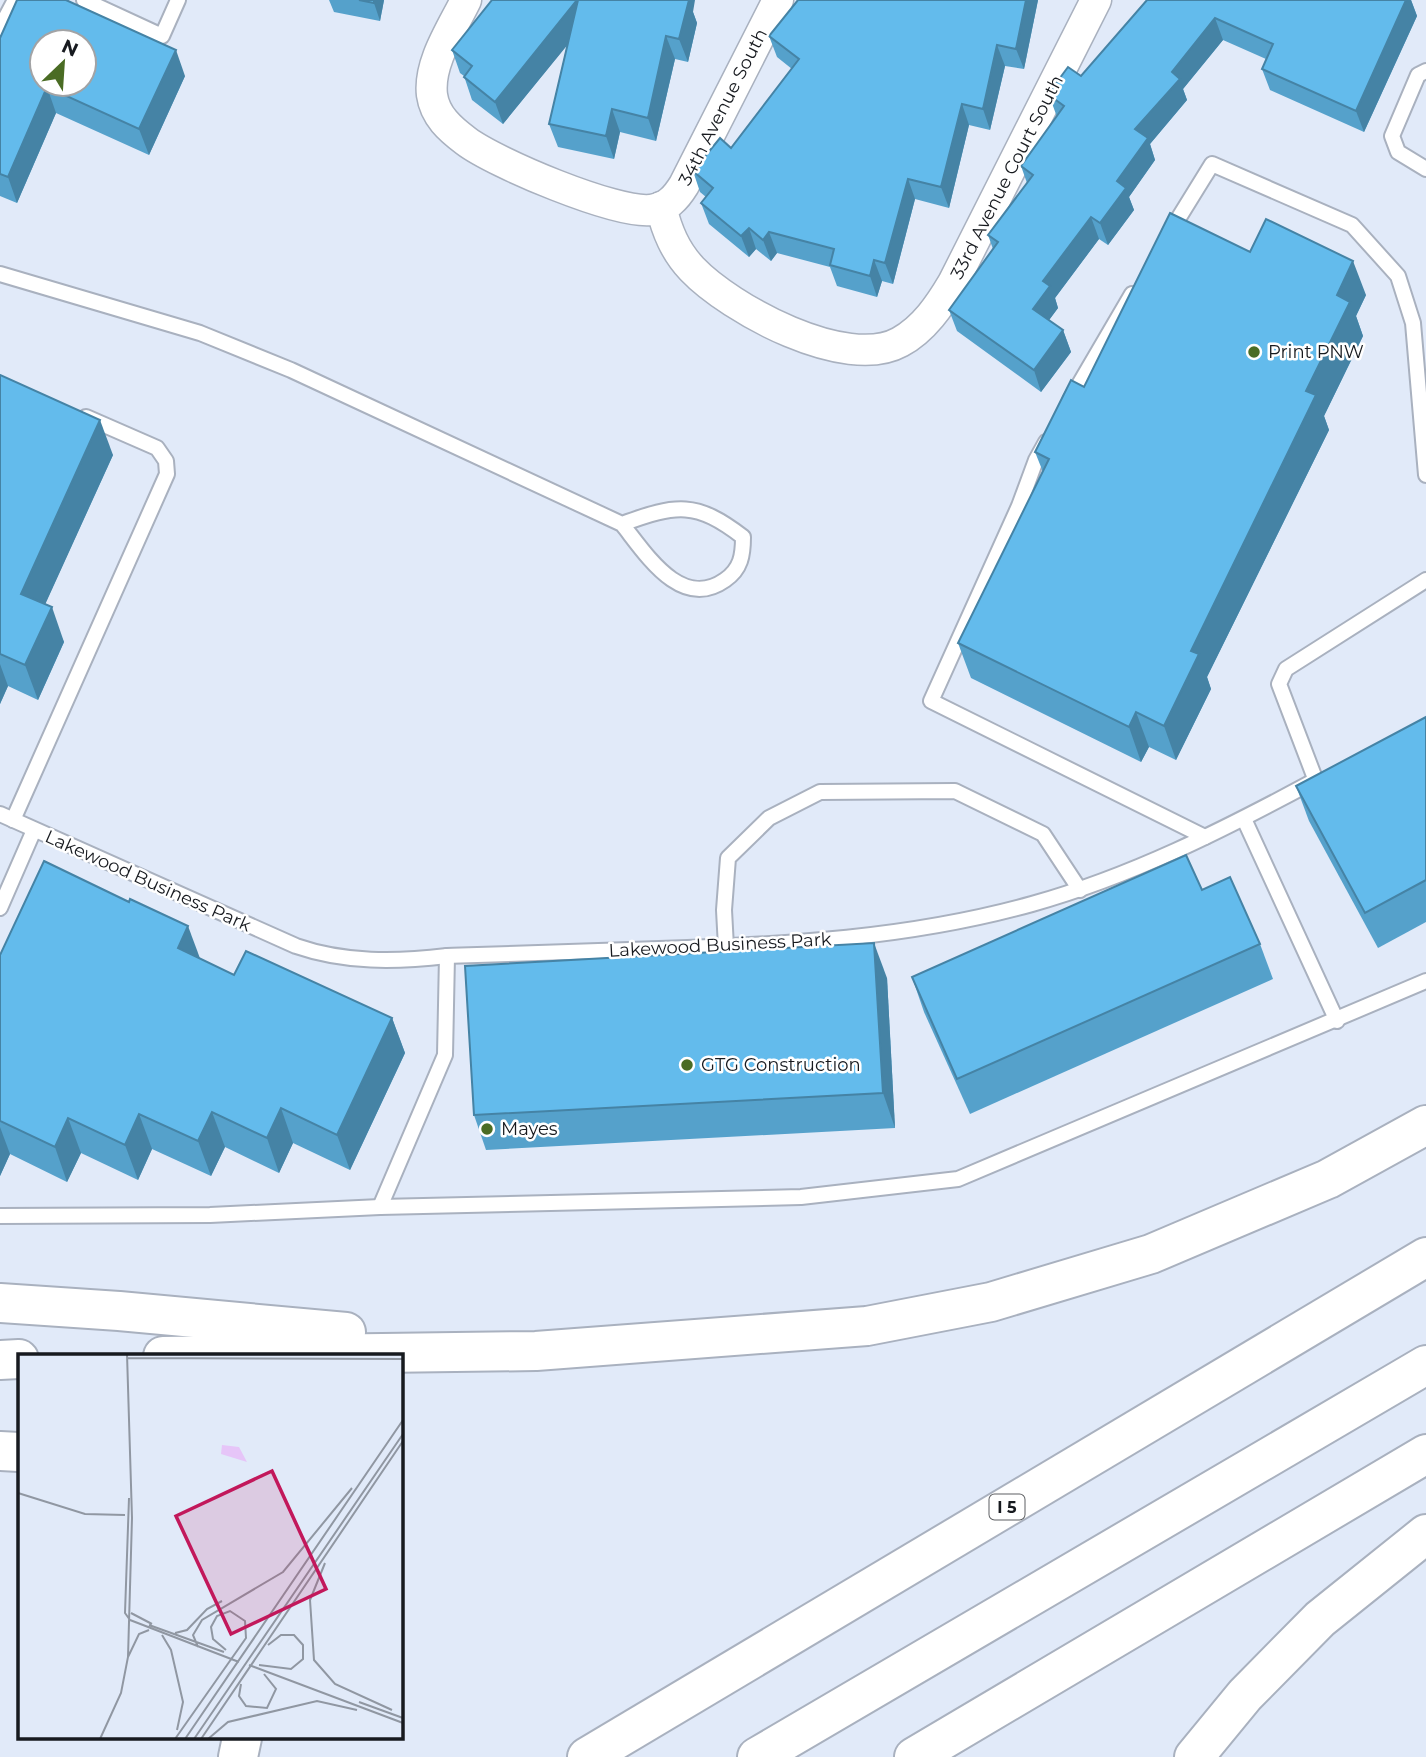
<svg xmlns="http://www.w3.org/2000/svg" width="1426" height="1757" font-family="Montserrat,sans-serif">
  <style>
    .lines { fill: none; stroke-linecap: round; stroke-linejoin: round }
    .service-casing { stroke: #a9b1bf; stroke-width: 18 }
    .minor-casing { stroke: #a9b1bf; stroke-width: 33 }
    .motorway-casing { stroke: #a9b1bf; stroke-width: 42 }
    .service { stroke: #fff; stroke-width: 14 }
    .minor { stroke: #fff; stroke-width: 30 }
    .motorway { stroke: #fff; stroke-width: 38 }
    .wall { fill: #55a1cb }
    .shaded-wall { fill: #4583a5 }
    .building { fill: #63bbec; stroke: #4583a5; stroke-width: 2; fill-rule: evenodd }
    .poi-dot { fill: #4a6c24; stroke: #fff; stroke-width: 2.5 }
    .labels { text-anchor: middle; stroke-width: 5; stroke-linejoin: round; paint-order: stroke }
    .shield { fill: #fff; stroke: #5d5f62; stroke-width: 2 }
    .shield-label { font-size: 16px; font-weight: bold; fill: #171a1f }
    .street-label { font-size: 18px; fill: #171a1f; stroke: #fff }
    .poi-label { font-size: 18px; fill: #171a1f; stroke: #fff; text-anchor: start }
    .inset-road { fill: none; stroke: #9097a2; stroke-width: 2 }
    .view { fill: #c2185b; fill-opacity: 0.15; stroke: #c2185b; stroke-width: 3.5 }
    .inset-edge { fill: none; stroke: #171a1f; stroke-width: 3.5 }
  </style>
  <rect width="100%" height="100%" fill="#e1eaf9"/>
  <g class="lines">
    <defs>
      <g id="service">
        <path d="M84 0 162 36 178 0"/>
        <path d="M0 28 15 0"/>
        <path d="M1426 71 1418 75 1392 136 1398 152 1426 169"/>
        <path d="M1170 232 1212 164 1352 225 1398 276 1413 323 1426 475"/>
        <path d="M0 274 200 333 291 370 622 524C646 554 681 611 725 580 741 569 743 555 743 537 696 501 677 504 622 524"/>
        <path d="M1070 400 1132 294"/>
        <path d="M1046 442 1036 460 1019 506 931 701 1205 837"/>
        <path d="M1316 781 1279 684 1286 669 1426 580"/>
        <path d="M0 814 296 946C345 963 396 962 447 956 518 954 589 951 659 949 784 945 911 938 1032 904 1132 876 1223 830 1314 781"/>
        <path d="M1244 819 1337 1021"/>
        <path d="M13 820 167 474 166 461 157 448 86 417"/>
        <path d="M0 908 34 830"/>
        <path d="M726 947 724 910 728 858 769 818 820 792 955 791 1043 834 1080 890"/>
        <path d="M380 1207 445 1055 447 956"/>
        <path d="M0 1216 210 1215 380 1207 801 1197 958 1179 1426 981"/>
      </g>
      <g id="minor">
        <path d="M466 0C453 27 428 63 432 95 435 116 450 129 466 141 495 163 616 214 651 210 667 208 676 198 684 185L778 0"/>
        <path d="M661 207C667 231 675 251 692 269 730 309 846 372 900 342 924 329 940 305 953 283L1096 0"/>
      </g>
      <g id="motorway">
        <path d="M0 1303 119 1311 346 1332"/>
        <path d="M163 1356 536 1351 867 1326 991 1302 1151 1254 1328 1179 1426 1125"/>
        <path d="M0 1360 19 1359"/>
        <path d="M0 1451 19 1452"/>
        <path d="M238 1757 242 1738"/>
        <path d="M587 1757 1426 1257"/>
        <path d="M757 1757 1426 1365"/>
        <path d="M914 1757 1426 1454"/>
        <path d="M1194 1757 1245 1695 1320 1619 1426 1534"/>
      </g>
    </defs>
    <use href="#service" class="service-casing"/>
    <use href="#minor" class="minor-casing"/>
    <use href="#motorway" class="motorway-casing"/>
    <use href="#service" class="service"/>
    <use href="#minor" class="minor"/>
    <use href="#motorway" class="motorway"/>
  </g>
  <g class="wall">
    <path d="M329 0H384L380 21 334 12Z"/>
    <path d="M1038 0 1024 69 1005 66 990 130 969 125 949 208 915 199 893 284 882 281 877 297 837 286 830 267 777 253 771 261 756 249 749 257 709 224 701 203 706 197 700 192 693 171 731 148 792 69 777 57 769 36Z"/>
    <path d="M1146 0H1411L1417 16 1364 132 1270 90 1262 69 1266 59 1223 40 1183 89 1187 100 1150 144 1155 160 1129 197 1134 210 1108 245 1099 239 1055 298 1058 308 1049 320 1063 330 1071 352 1041 392 957 331 949 310 993 249 988 235 1027 183 1021 166 1057 117 1049 95 1081 76 1146 1Z"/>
    <path d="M693 12 697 23 688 62 675 59 656 141 620 132 614 159 558 147 549 124 567 45 503 124 472 100 464 76 460 73 452 50Z"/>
    <path d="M0 38 185 76 149 155 56 113 17 203 0 196Z"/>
    <path d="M1250 252 1366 295 1356 316 1363 336 1324 416 1329 430 1207 677 1211 689 1176 760 1149 747 1141 762 971 678 958 643 1043 472 1035 452 1084 387Z"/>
    <path d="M0 375 113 455 45 604 64 642 38 700 8 686 0 704Z"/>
    <path d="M1426 717V922L1378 948 1309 821 1296 786Z"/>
    <path d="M1202 890 1260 944 1273 979 970 1114 924 1012 912 977Z"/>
    <path d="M0 955 200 959 234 975 392 1018 405 1053 350 1170 293 1143 279 1173 225 1147 211 1176 152 1149 138 1180 81 1153 67 1182 10 1154 0 1176Z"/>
    <path d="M887 978 895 1128 486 1150 474 1115Z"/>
  </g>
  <g class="shaded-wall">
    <path d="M374 0H384L380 21 374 3Z"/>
    <path d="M577 0H579L587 21 503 124 495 102Z"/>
    <path d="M684 0H695L693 12 697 23 688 62 679 39Z"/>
    <path d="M1026 0H1038L1024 69 1016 49Z"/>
    <path d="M1406 0H1411L1417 16 1364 132 1356 111Z"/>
    <path d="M1215 18 1223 40 1183 89 1187 100 1150 144 1155 160 1129 197 1134 210 1108 245 1100 223 1117 181 1135 129 1172 72Z"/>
    <path d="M666 36 675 59 656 141 648 118Z"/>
    <path d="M997 45 1005 66 990 130 983 109Z"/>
    <path d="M176 50 185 76 149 155 139 129Z"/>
    <path d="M47 87 56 113 17 203 8 177Z"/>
    <path d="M962 104 969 125 949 208 941 187Z"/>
    <path d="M612 109 620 132 614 159 606 136Z"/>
    <path d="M908 179 915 199 893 284 885 263Z"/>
    <path d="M1091 217 1099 239 1055 298 1058 308 1041 331 1033 309 1043 281Z"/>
    <path d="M749 228 756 249 749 257 741 236Z"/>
    <path d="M769 232 777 253 771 261 763 240Z"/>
    <path d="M874 260 882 281 877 297 870 276Z"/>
    <path d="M1353 261 1366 295 1356 316 1363 336 1324 416 1329 430 1207 677 1211 689 1176 760 1164 726 1191 651 1306 391 1337 295Z"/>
    <path d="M1063 330 1071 352 1041 392 1034 370Z"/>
    <path d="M100 420 113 455 34 629 21 594Z"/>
    <path d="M52 607 64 642 38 700 25 665Z"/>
    <path d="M0 664 8 686 0 704Z"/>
    <path d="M1136 712 1149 747 1141 762 1129 727Z"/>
    <path d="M188 926 201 961 178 948Z"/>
    <path d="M874 943 887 978 895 1128 883 1093Z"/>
    <path d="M392 1018 405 1053 350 1170 337 1135Z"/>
    <path d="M281 1108 293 1143 279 1173 267 1138Z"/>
    <path d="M212 1112 225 1147 211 1176 198 1141Z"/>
    <path d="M139 1114 152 1149 138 1180 125 1145Z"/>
    <path d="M68 1118 81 1153 67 1182 55 1147Z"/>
    <path d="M0 1127 10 1154 0 1176Z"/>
  </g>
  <g class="building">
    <path d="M17 0H66L176 50 139 129 47 87 8 177 0 174V38ZM42 42H84V84H42Z"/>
    <path d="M359 0H374V3Z"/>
    <path d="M492 0H577L495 102 464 77 472 66 452 50Z"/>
    <path d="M578 0H689L679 39 666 36 648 118 612 109 606 136 549 124Z"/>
    <path d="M798 0H1026L1016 49 997 45 983 109 962 104 941 187 908 179 885 263 874 260 870 276 830 265 834 249 769 232 763 240 749 228 741 236 701 203 713 188 693 171 720 138 731 148 799 59 769 36Z"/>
    <path d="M1147 0H1406L1356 111 1262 69 1273 44 1215 18 1172 72 1180 79 1135 129 1148 138 1117 181 1126 188 1100 223 1091 217 1043 281 1050 286 1033 309 1063 330 1034 370 949 310 998 242 988 235 1033 175 1021 166 1064 106 1049 95 1051 90 1068 67 1081 76Z"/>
    <path d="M1170 213 1250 252 1266 219 1353 261 1337 295 1350 302 1306 391 1316 395 1191 651 1199 654 1164 726 1136 712 1129 727 958 643 1049 459 1035 452 1071 380 1084 387Z"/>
    <path d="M0 375 100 420 21 594 52 607 25 665 0 654Z"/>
    <path d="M1426 717V880L1365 913 1296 786Z"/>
    <path d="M1186 855 1202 890 1230 877 1260 944 957 1079 912 977Z"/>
    <path d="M44 861 129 902 130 899 188 926 178 948 234 975 246 951 392 1018 337 1135 281 1108 267 1138 212 1112 198 1141 139 1114 125 1145 68 1118 55 1147 0 1121V955Z"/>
    <path d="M874 943 883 1093 474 1115 465 966Z"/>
  </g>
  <g class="poi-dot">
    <circle cx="1254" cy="352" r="7"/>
    <circle cx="687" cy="1065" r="7"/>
    <circle cx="487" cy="1129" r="7"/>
  </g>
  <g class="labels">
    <rect class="shield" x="989.5" y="1494.5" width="35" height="25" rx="5"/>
    <g class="shield-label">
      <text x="1007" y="1513">I 5</text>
    </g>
    <g class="street-label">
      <text transform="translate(723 107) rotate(-63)" y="6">34th Avenue South</text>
      <text transform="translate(1007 177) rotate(-63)" y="6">33rd Avenue Court South</text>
      <text transform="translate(148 881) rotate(24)" y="6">Lakewood Business Park</text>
      <text transform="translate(720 945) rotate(-3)" y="6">Lakewood Business Park</text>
    </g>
    <g class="poi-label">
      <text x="1268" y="358">Print PNW</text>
      <text x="701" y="1071">GTG Construction</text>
      <text x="501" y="1135">Mayes</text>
    </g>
  </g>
  <g transform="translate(18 1354)">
    <rect width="385" height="385" fill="#e1eaf9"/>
    <path d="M204 91 221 93 229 108 203 100Z" fill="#e6c5f8"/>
    <path class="inset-road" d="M109 4 385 5M0 139 67 160 107 161M111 144 107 259 112 266M307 209 292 246 296 306 317 330 374 356M113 259 134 270M112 266 221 308M131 271 206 298M157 279 169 276 189 255 204 247M144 281 153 296 165 348 159 376M180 293 175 281 184 266 265 218 334 134M110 303 121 280 131 276M231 311 385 369M241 311 273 315 285 305V291L276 281H263L250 291M223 330 221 342 228 352 249 354 258 335 246 320M341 348 385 364M82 385 103 339 110 303 114 164 109 0M157 385 228 284 227 267 212 257 199 262 193 273 195 285 208 296M167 385 385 66M176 385 385 80M183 385 385 87M190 385 210 368 299 347 339 356"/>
    <path class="view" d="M254 117 308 235 213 280 158 162Z"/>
    <rect width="385" height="385" class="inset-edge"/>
  </g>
  <g transform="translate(63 63) rotate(25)"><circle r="33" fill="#ffffff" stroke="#a2a3a5" stroke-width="2"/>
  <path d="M0-5L12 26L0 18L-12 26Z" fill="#4a6c24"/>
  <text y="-10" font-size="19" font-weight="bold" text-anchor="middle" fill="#171a1f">N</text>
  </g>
</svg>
